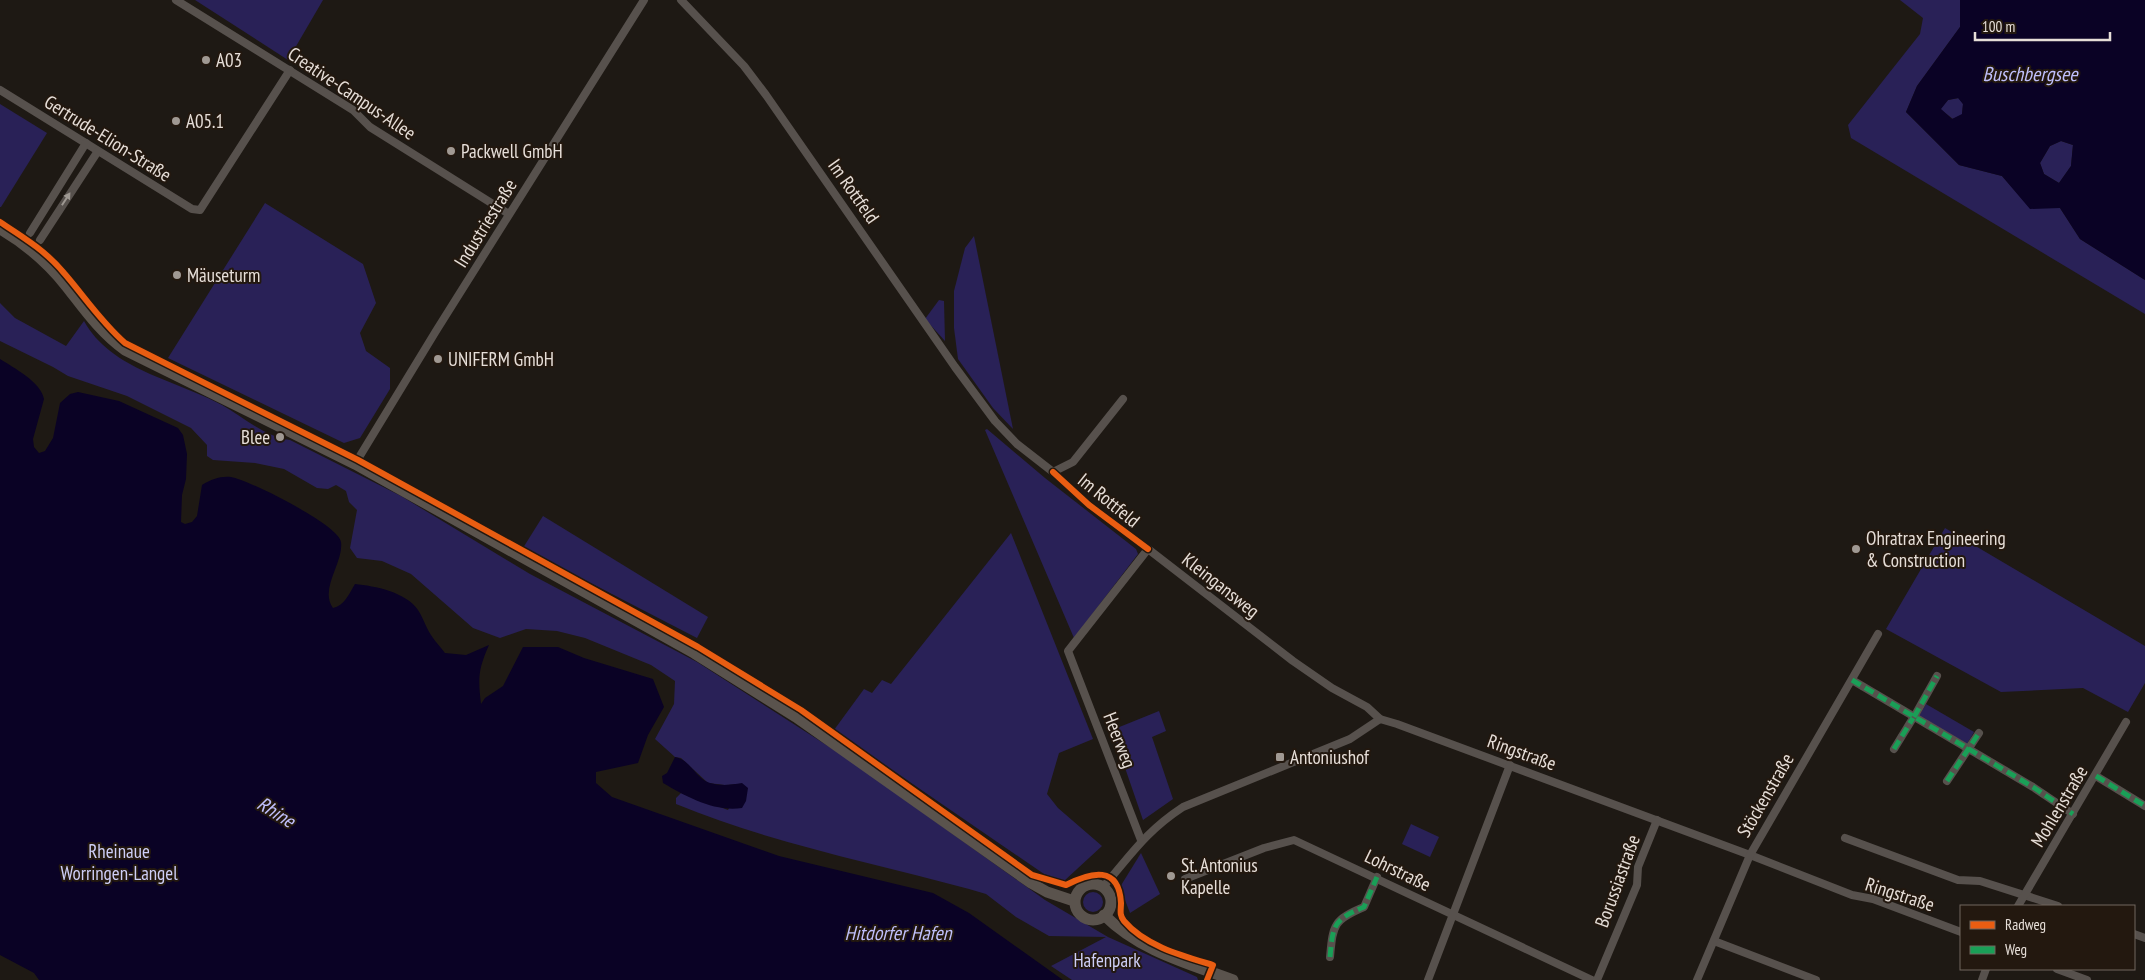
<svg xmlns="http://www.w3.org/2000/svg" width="2145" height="980" font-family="'PT Sans Narrow',sans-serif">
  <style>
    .green { fill: #292157 }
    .water { fill: #0a0225; fill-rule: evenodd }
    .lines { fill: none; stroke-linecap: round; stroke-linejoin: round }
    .street { stroke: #57514d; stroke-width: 8 }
    .secondary { stroke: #5a534d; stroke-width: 11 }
    .quiet { stroke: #1a9f57; stroke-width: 5; stroke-dasharray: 10 5; stroke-linecap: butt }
    .cycleway-casing { stroke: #23180f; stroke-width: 9 }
    .cycleway { stroke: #e95d12; stroke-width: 6 }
    .oneway { fill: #9e9892 }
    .poi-dot { fill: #a09993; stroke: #23180f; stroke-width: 2 }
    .labels { text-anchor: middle; stroke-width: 4; stroke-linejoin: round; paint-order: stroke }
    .poi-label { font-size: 19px; fill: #e6ded8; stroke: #23180f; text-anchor: start }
    .street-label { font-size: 19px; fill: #e6ded8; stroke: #23180f }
    .park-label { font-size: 19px; fill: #cecff7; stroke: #23180f }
    .water-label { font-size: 20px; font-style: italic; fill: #bfbffb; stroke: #23180f }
  </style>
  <rect width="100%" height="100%" fill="#1e1914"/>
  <g class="green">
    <path d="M195 0H323L288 60Z"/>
    <path d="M1900 0H1960V27L1917 86 1906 112 1959 165 2002 176 2030 208H2060L2080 239 2145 280V314L1851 138 1848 125 1920 34 1923 18Z"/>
    <path d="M1959 98 1963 104 1962 115 1953 119 1940 109 1948 100Z"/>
    <path d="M0 104 47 133 1 207H0Z"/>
    <path d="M2061 141 2073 145 2071 166 2059 183 2044 174 2040 163 2050 146Z"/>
    <path d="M265 203 363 264 376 303 360 333 366 351 390 368V389L360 438 344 443 168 358Z"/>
    <path d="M974 236 1013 429 993 408 958 359 954 328V291L965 248Z"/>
    <path d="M939 300 944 301 945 341 925 319Z"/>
    <path d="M0 303 15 318 66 346 84 321C111 370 176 380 222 405 243 417 265 437 290 440L401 496 530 574 697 662 845 757 1045 900 1108 937 1197 977 1198 980H1072L1051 966 1106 937 1049 936 1016 917 986 894 969 889C871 862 770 843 676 804V798L681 793 728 810 742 784 725 785 708 783 681 758 675 757 655 739 674 704 675 681 651 665 585 638 557 631 526 629 500 638 473 628 411 574 382 561 357 558 350 548 357 510 349 502 346 491 336 485 328 489 317 488 284 469 255 463 213 460 207 456V445L191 428 127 396 68 376 53 367 0 341Z"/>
    <path d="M987 429 1045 478 1136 549 1138 554 1074 638 985 430Z"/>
    <path d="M543 516 708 617 697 638 523 548Z"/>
    <path d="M1945 528 2145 646V683L2128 712 2083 688 2001 692 1886 629Z"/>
    <path d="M1011 533 1093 739 1059 753 1047 794 1058 808 1102 846 1064 881 1044 874 834 730 864 689 872 693 882 680 891 684Z"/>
    <path d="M1926 704 1974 732 1967 744 1919 716Z"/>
    <path d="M1159 711 1166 731 1152 737 1173 799 1143 820 1112 730Z"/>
    <path d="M1411 824 1439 837 1430 857 1402 844Z"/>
    <path d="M1141 853 1160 894 1130 913 1120 887Z"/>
    <circle cx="1093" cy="902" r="10"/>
  </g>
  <g class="water">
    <path d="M1960 0H2145V280L2080 239 2060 208 2030 209 2002 176 1959 165 1906 112 1917 86 1960 27ZM1958 98 1963 104 1962 114 1952 119 1941 109 1948 100ZM2061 141 2073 145 2071 166 2059 183 2044 174 2040 163 2050 146Z"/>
    <path d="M0 359C14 368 41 382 44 399L33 439 34 447 39 453 45 451 53 438 60 403 70 394 78 392 119 401 178 428 183 435 187 454 186 479 182 495 181 522 185 524 192 522 197 516 202 485C212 479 220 476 231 477 249 480 339 525 341 542 344 562 319 589 333 608 344 606 349 594 355 584 375 586 406 592 418 610 422 616 424 622 427 628 431 637 439 645 445 653L466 655 489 645C478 670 478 678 481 704L485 698 503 686 523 647H558L584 658 653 679 664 707 648 735 638 763 596 772V783L612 797 779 856 933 893 969 913 1063 980H39L34 973 0 955Z"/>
    <path d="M675 757C690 759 696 779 710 783 720 786 731 785 742 783L748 788 746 801 742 808C714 812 687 797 663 783L662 776 667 773Z"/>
  </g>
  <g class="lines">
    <g class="street">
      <path d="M176 0 353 110 370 127 509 214"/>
      <path d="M681 0 744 66 766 95 955 367 995 421 1017 444 1053 472 1073 462 1123 399"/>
      <path d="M0 90 192 209 200 210 290 70"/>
      <path d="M30 233 86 143"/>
      <path d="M40 240 98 151"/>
      <path d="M355 464 436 331 644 0"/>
      <path d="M1852 680 2033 787 2073 814"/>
      <path d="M1914 717 1937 676"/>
      <path d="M1894 749 1913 718"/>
      <path d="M2096 776 2145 806"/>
      <path d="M1947 781 1979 733"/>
      <path d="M1845 838 1958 880 1980 881 2058 906"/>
      <path d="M1141 840 1068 651 1148 549 1293 661 1332 688 1367 707 1380 719"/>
      <path d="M1185 879 1264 848 1294 840 1592 980"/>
      <path d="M1103 887C1131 855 1145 832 1183 807L1350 739 1380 719 1397 724 1750 855 1852 895 1873 899 1961 932"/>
      <path d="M2018 906 2126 722"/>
      <path d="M2134 934 2145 938"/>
      <path d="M1714 941 1816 980"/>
      <path d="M1330 957C1333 925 1333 920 1364 907L1377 877"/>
      <path d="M2057 969 2087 980"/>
      <path d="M1428 980 1510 765"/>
      <path d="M1597 980 1637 885 1638 867 1657 820"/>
      <path d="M1697 980 1750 855 1878 634"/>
      <path d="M1982 980 1986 969"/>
    </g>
    <g class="secondary">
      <path d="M0 229C26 244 49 264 67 287 85 310 101 333 125 350L355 464 694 653 796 717 1031 883 1047 892 1074 901"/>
      <circle cx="1093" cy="902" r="18"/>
      <path d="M1104 915C1140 951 1187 963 1233 980"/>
    </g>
    <g class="quiet">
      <path d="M1852 680 2033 787 2073 814"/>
      <path d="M1914 717 1937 676"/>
      <path d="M1894 749 1913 718"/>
      <path d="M2096 776 2145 806"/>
      <path d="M1947 781 1979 733"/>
      <path d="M1330 957C1333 925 1333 920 1364 907L1377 877"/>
    </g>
    <defs>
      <g id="cycleway">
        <path d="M0 222C23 237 46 251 64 273 84 296 101 322 125 343L358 460 698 647 801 710 1032 875 1066 885C1091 872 1119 865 1121 903 1121 910 1119 915 1124 921 1145 946 1183 956 1213 965L1207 980"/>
        <path d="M1053 472 1089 505 1148 549"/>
      </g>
    </defs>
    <use href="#cycleway" class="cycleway-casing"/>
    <use href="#cycleway" class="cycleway"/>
  </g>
  <defs><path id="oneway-solid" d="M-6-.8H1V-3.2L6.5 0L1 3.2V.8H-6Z" transform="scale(1.25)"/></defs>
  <use class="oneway" href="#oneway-solid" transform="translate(66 199) rotate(-57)"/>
  <g class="poi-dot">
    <circle cx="206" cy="60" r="5"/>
    <circle cx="176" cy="121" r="5"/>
    <circle cx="451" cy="151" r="5"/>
    <circle cx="177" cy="275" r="5"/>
    <circle cx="438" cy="359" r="5"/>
    <circle cx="280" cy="437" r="5"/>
    <circle cx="1856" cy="549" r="5"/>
    <rect x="1275" y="752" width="10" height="10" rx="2.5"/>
    <circle cx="1171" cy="876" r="5"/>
  </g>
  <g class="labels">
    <g class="poi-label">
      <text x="216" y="67">A03</text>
      <text x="186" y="128">A05.1</text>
      <text x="461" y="158">Packwell GmbH</text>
      <text x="187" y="282">Mäuseturm</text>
      <text x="448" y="366">UNIFERM GmbH</text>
      <text x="270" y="444" text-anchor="end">Blee</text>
      <text x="1866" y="545">Ohratrax Engineering<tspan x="1866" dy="22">&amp; Construction</tspan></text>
      <text x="1290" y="764">Antoniushof</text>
      <text x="1181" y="872">St. Antonius<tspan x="1181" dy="22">Kapelle</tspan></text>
    </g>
    <g class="street-label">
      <text transform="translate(352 93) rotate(34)" y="7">Creative-Campus-Allee</text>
      <text transform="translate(108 138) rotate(32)" y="7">Gertrude-Elion-Straße</text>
      <text transform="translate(854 191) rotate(55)" y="7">Im Rottfeld</text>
      <text transform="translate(485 223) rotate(-58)" y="7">Industriestraße</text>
      <text transform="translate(1109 500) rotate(39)" y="7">Im Rottfeld</text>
      <text transform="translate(1221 585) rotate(38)" y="7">Kleingansweg</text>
      <text transform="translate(1120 740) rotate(69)" y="7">Heerweg</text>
      <text transform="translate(1522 752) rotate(20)" y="7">Ringstraße</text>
      <text transform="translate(1765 795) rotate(-60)" y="7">Stöckenstraße</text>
      <text transform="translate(2059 806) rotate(-59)" y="7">Mohlenstraße</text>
      <text transform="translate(1398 870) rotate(26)" y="7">Lohrstraße</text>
      <text transform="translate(1617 881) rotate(-70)" y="7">Borussiastraße</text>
      <text transform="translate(1900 894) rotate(18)" y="7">Ringstraße</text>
    </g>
    <g class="park-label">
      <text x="119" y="858">Rheinaue<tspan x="119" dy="22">Worringen-Langel</tspan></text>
      <text x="1107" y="967">Hafenpark</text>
    </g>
    <g class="water-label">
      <text x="2030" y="81">Buschbergsee</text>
      <text transform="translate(276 812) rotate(32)" y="7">Rhine</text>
      <text x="898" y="940">Hitdorfer Hafen</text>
    </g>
  </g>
  <rect x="1960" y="905" width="175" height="65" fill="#23180f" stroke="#71675f"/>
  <rect x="1970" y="921" width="25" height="8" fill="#e95d12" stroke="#71675f"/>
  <text x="2005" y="930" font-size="15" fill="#e6ded8">Radweg</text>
  <rect x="1970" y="946" width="25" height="8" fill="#1a9f57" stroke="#71675f"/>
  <text x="2005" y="955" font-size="15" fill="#e6ded8">Weg</text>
  <path d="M1975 32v8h135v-8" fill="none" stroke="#e6ded8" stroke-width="2.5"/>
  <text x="1982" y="32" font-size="15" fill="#e6ded8" stroke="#23180f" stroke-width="4" paint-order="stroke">100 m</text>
</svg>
